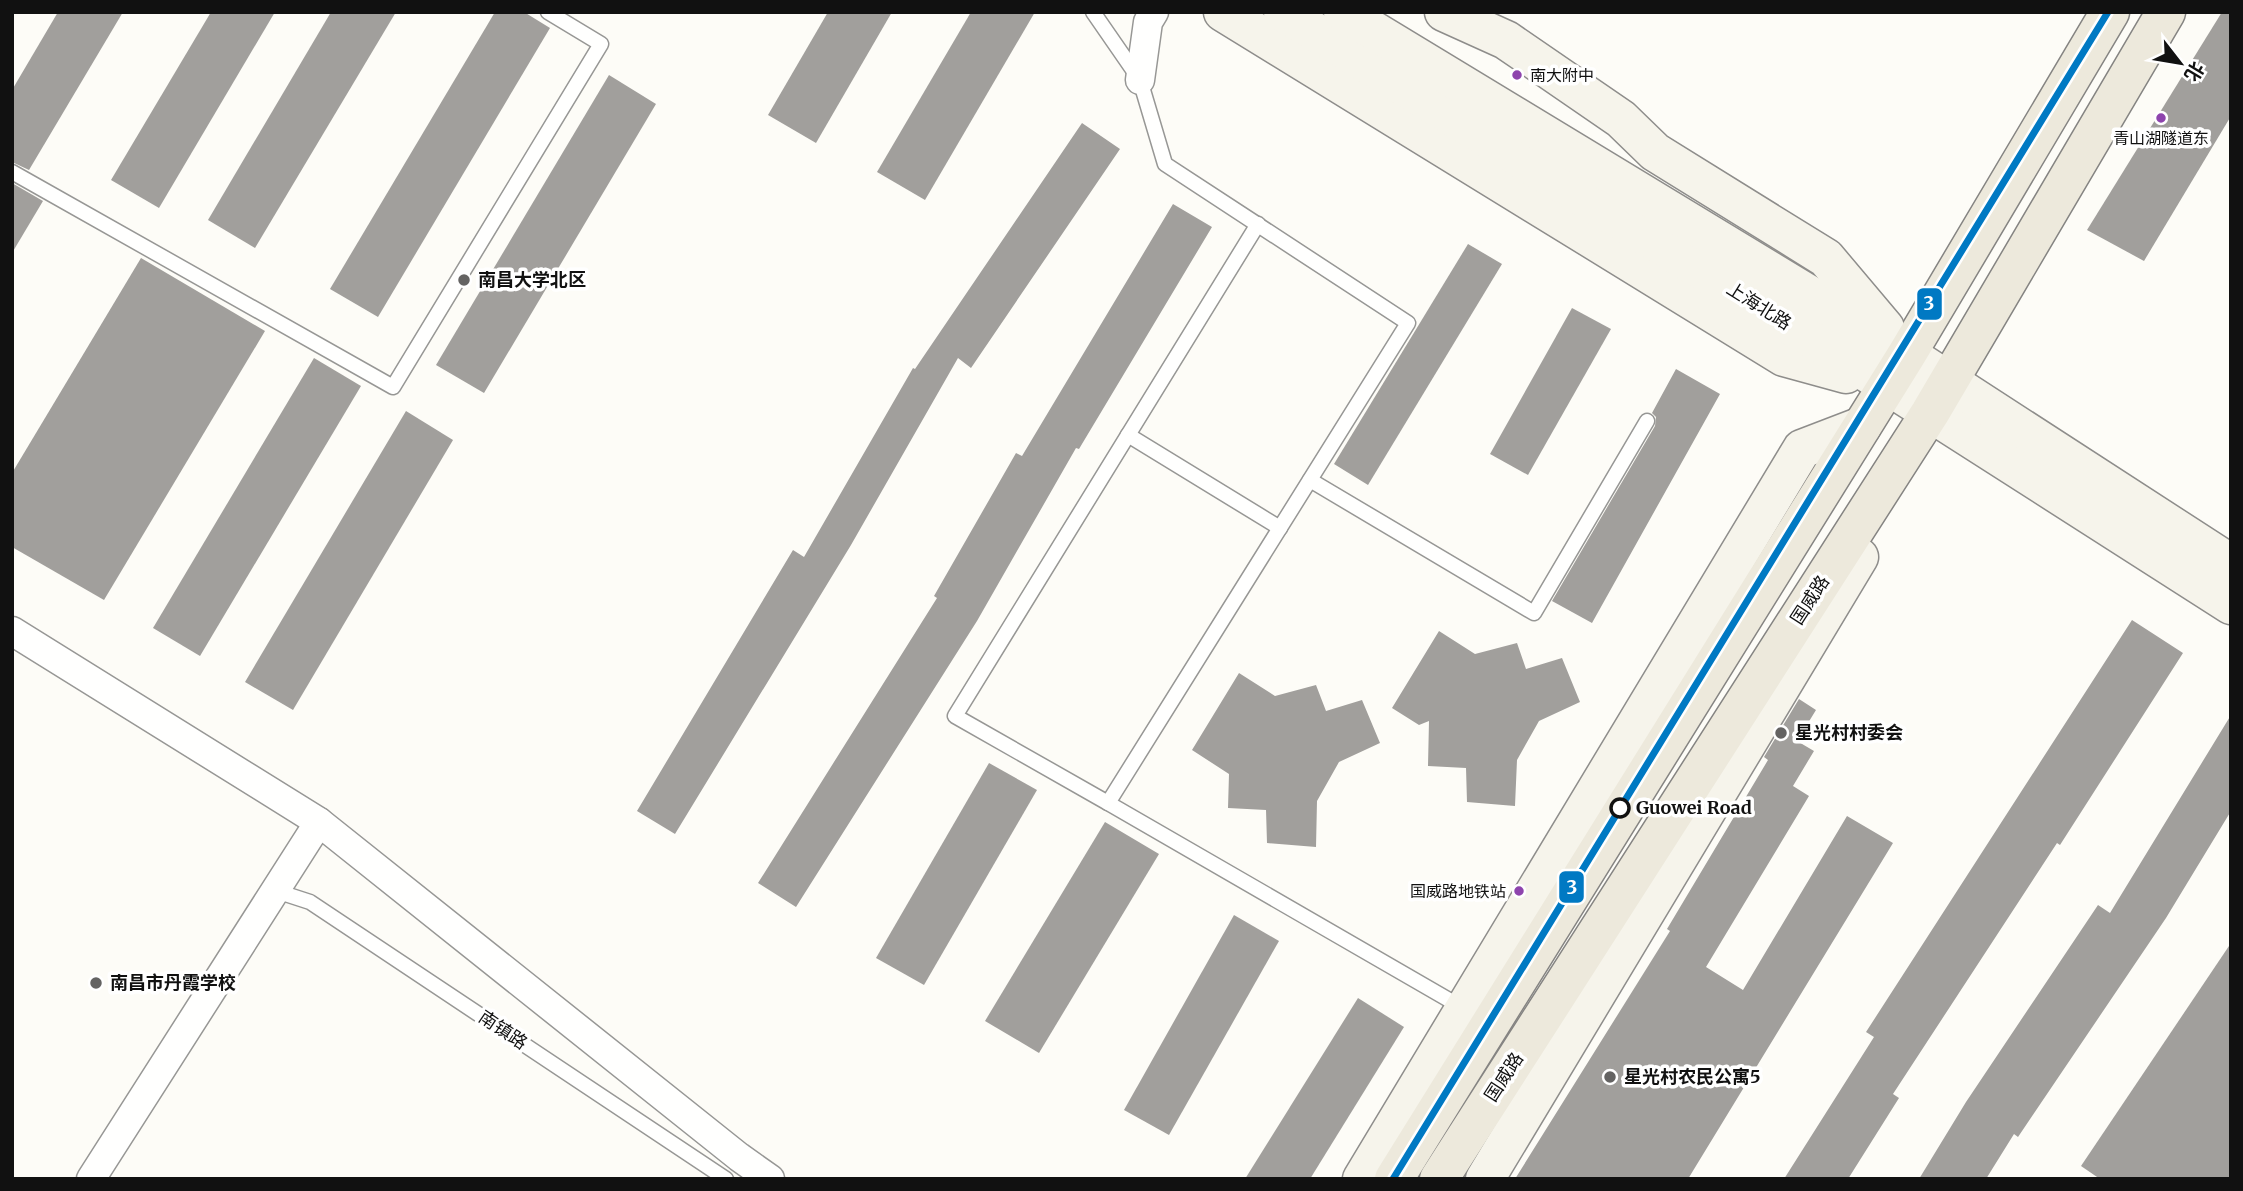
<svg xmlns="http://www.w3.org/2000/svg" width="2243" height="1191" font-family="Merriweather,'Noto Sans SC',serif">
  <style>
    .building { fill: #a19f9c }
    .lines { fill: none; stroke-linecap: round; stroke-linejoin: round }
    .lane-casing { stroke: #979795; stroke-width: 17 }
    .street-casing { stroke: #979795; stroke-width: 31 }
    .secondary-casing { stroke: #8e8d8b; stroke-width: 41 }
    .primary-casing { stroke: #858482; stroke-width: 41 }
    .lane { stroke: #fffffe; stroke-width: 14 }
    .street { stroke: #fffffe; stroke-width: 28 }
    .secondary { stroke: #f6f4eb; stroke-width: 38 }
    .primary { stroke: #ede9dc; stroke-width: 38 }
    .metro-1-casing { stroke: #fff; stroke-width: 12 }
    .metro-1 { stroke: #0079c3; stroke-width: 7 }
    .bus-dot { fill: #8e44ad; stroke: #fff; stroke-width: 2.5 }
    .poi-dot { fill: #646362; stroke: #fff; stroke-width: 2.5 }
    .stop-dot { fill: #fff; stroke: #111; stroke-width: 3.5 }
    .labels { text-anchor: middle; stroke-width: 7; stroke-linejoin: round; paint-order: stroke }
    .bus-label { font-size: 16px; fill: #111; stroke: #fff; text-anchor: start }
    .poi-label { font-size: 18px; font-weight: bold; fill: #111; stroke: #fff; text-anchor: start }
    .street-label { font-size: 18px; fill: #111; stroke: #fff }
    .stop-label { font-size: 18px; font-weight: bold; fill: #111; stroke: #fff; text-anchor: start }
    .line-badge { stroke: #fff; stroke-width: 2.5 }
    .badge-label { font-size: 19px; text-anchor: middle; font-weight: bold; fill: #fff }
  </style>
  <rect width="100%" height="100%" fill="#fdfcf7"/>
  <g class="building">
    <path d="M58 12H123L29 170 12 162V90Z"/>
    <path d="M211 12H275L159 208 111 180Z"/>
    <path d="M331 12H396L255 248 208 220Z"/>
    <path d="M495 12H524L550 28 378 317 330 289Z"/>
    <path d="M828 12H892L816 143 768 115Z"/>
    <path d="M971 12H1035L925 200 877 172Z"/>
    <path d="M2222 12H2231V116L2144 261 2087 230Z"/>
    <path d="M609 75 656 104 484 393 436 365Z"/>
    <path d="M1082 123 1120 149 971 368 958 358 851 545 675 834 637 811 793 550 804 557 913 368 915 369Z"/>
    <path d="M12 183 43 201 12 253Z"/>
    <path d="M1173 204 1212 227 1079 449 1076 448 977 621 796 907 758 883 937 598 934 596 1016 453 1022 456Z"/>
    <path d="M1468 244 1502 264 1368 485 1334 464Z"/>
    <path d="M141 258 265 331 104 600 12 547V473Z"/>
    <path d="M1572 308 1611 329 1528 475 1490 454Z"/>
    <path d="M314 358 361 386 200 656 153 628Z"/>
    <path d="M1676 369 1720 394 1592 623 1552 601 1655 426 1656 417 1652 413Z"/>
    <path d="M406 411 453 440 293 710 245 682Z"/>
    <path d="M2132 620 2183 653 2060 845 2057 843 1893 1094 1899 1098 1848 1179H1784L1874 1037 1866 1032Z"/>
    <path d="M1439 631 1475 654 1517 643 1526 669 1562 658 1580 702 1539 721 1517 760 1515 806 1467 802 1466 768 1428 766 1429 721 1419 725 1392 708Z"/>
    <path d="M1239 673 1275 696 1316 685 1326 711 1362 700 1380 743 1339 762 1317 801 1316 847 1267 843 1266 810 1228 808 1229 774 1192 750Z"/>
    <path d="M1799 699 1816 710 1797 741 1814 751 1793 786 1809 796 1706 967 1743 990 1847 816 1893 843 1688 1179H1515L1670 931 1667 929 1768 760 1764 757Z"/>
    <path d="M2231 715V811L2166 918 2018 1137 2014 1134 1986 1179H1919L1966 1102 2098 905 2110 913Z"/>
    <path d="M989 763 1037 790 924 985 876 958Z"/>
    <path d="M1105 822 1159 854 1039 1053 985 1021Z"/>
    <path d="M1234 915 1279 941 1169 1135 1124 1110Z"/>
    <path d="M2231 943V1179H2100L2081 1166Z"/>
    <path d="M1358 998 1404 1027 1310 1179H1245Z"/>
  </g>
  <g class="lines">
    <defs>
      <g id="lane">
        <path d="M1093 12 1140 80 1165 164 1408 323 1108 803 1463 1008"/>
        <path d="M12 172 393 387 601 44 548 12"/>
        <path d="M1128 435 1280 528"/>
        <path d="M1310 480 1534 613 1647 421"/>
        <path d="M1108 803 955 716 1258 224"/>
        <path d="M270 889 310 902 726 1179"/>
      </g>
      <g id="street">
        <path d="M1140 80 1148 22 1154 12"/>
        <path d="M12 631 319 822 739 1157 770 1179"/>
        <path d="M91 1179 319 822"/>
      </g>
      <g id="secondary">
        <path d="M1223 12 1784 357 1846 374"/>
        <path d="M1283 12 1887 385 2231 605"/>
        <path d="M1343 12 1907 354 2231 564"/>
        <path d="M1444 12 1506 40 1621 119 1655 152 1826 258 1885 328"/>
        <path d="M1362 1179 1802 449 1862 426"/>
        <path d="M1485 1179 1859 557"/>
      </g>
      <g id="primary">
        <path d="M1394 1179 1907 354 2110 12"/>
        <path d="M1439 1179 1930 413 2166 12"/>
      </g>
    </defs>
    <use href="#lane" class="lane-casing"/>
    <use href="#street" class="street-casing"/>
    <use href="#secondary" class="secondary-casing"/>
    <use href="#primary" class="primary-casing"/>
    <use href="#lane" class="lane"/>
    <use href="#street" class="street"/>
    <use href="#secondary" class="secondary"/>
    <use href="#primary" class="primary"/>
    <defs>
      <path id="metro-1" d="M1393 1179 2108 12"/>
    </defs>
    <use href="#metro-1" class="metro-1-casing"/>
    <use href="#metro-1" class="metro-1"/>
  </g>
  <g class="bus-dot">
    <circle cx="1517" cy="75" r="6"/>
    <circle cx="2161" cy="118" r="6"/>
    <circle cx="1519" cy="891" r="6"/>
  </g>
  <g class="poi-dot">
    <circle cx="464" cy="280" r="7"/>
    <circle cx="1781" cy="733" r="7"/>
    <circle cx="96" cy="983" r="7"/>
    <circle cx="1610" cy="1077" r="7"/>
  </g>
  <circle class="stop-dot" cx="1620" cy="808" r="9"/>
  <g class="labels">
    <g class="bus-label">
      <text x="1530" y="81">南大附中</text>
      <text x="2161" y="144" text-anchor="middle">青山湖隧道东</text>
      <text x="1506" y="897" text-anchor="end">国威路地铁站</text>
    </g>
    <g class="poi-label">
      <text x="478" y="286">南昌大学北区</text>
      <text x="1795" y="739">星光村村委会</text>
      <text x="110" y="989">南昌市丹霞学校</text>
      <text x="1624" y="1083">星光村农民公寓5</text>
    </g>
    <g class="street-label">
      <text transform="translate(1759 306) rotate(32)" y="6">上海北路</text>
      <text transform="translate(1810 600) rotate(-57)" y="6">国威路</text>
      <text transform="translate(503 1030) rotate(34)" y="6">南镇路</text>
      <text transform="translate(1504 1077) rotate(-57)" y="6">国威路</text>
    </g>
    <g class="stop-label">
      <text x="1636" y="814">Guowei Road</text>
    </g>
  </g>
  <g class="line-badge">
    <rect x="1916" y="287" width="27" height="34" rx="7" fill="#0079c3"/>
    <rect x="1558" y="870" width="27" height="34" rx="7" fill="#0079c3"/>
  </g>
  <g class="badge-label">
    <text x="1929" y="310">3</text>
    <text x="1572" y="894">3</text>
  </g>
  <rect width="2243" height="1191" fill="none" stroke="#111111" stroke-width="28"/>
  <g transform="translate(2180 63) rotate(121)" stroke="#ffffff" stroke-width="5" paint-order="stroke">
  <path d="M0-5L12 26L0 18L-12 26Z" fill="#111111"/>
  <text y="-10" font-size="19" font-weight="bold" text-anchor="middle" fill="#111111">北</text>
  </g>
</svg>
